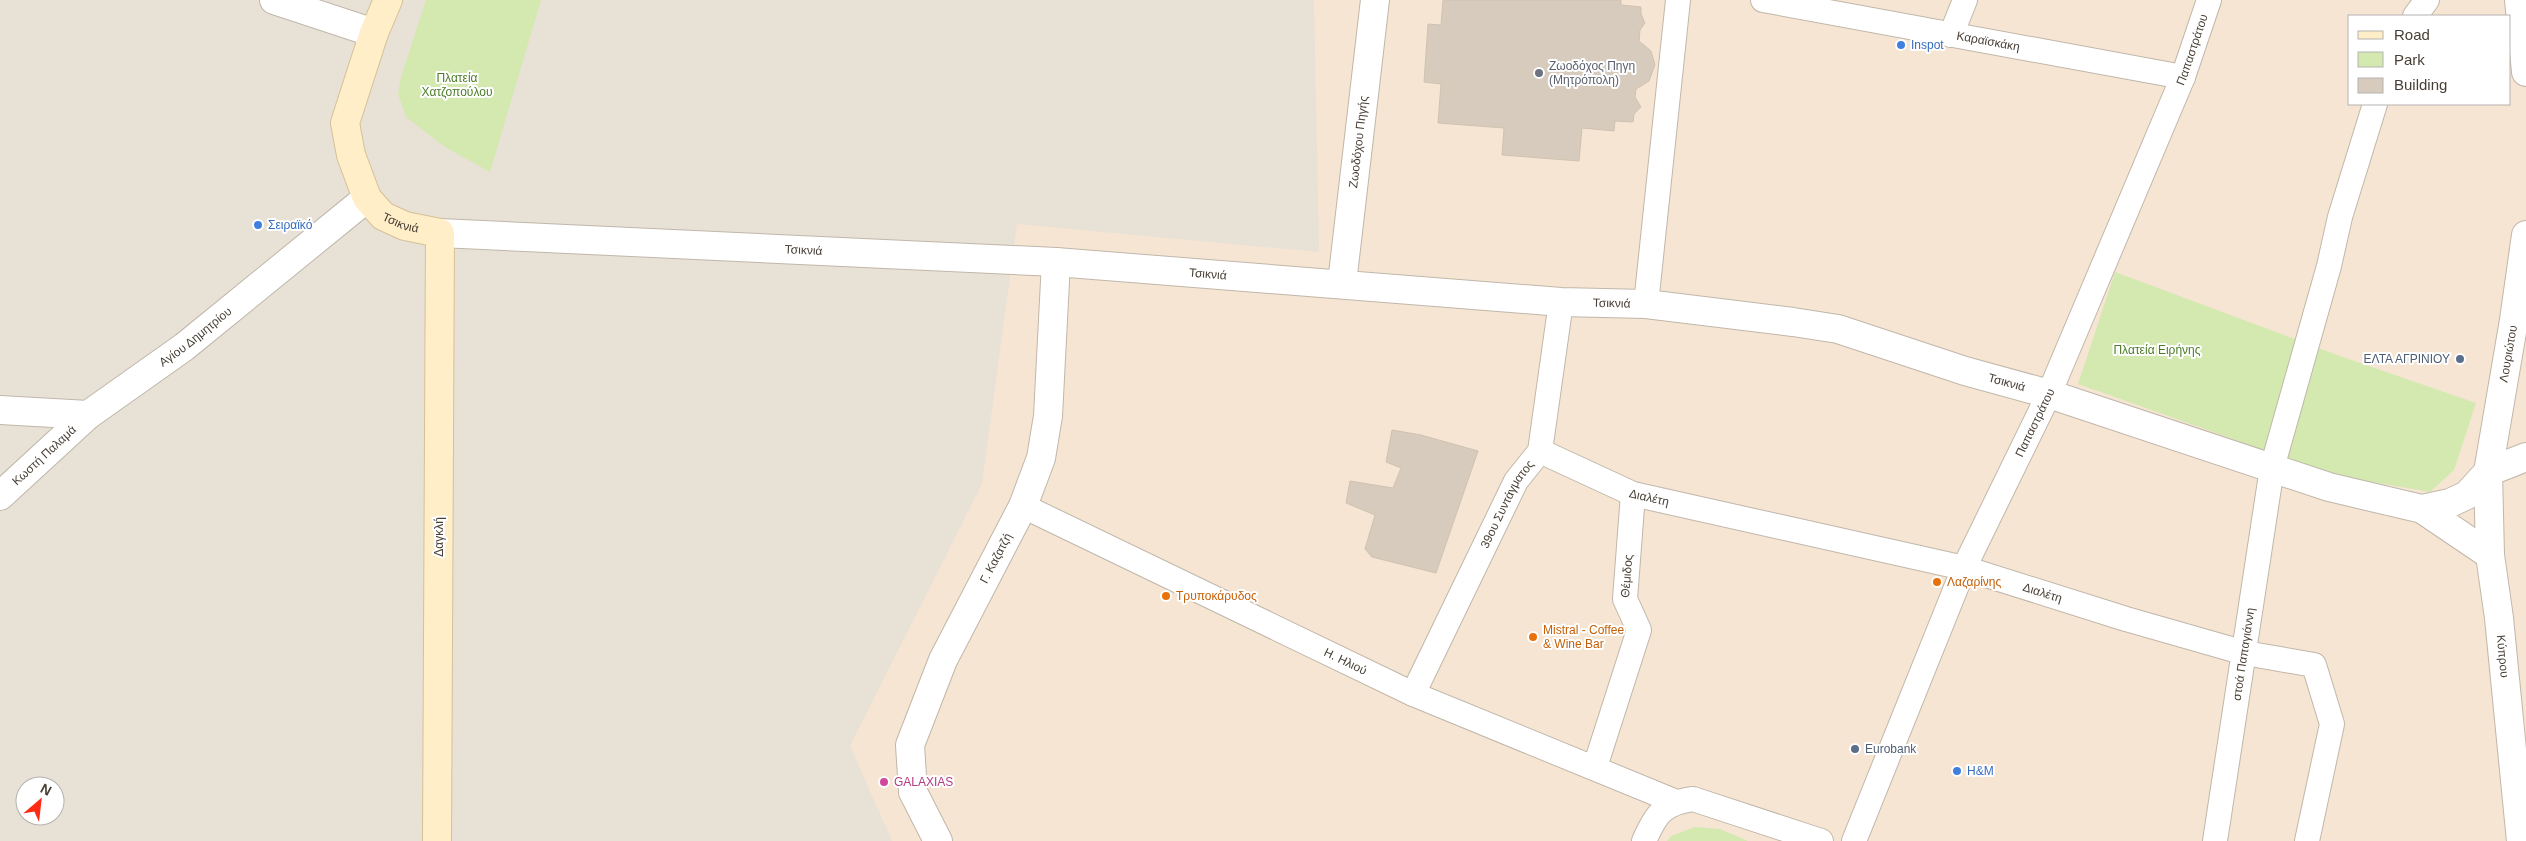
<svg xmlns="http://www.w3.org/2000/svg" width="2526" height="841" font-family="Arial,sans-serif">
  <style>
    .residential { fill: #e8e1d6; fill-rule: evenodd }
    .commercial { fill: #f6e5d3; fill-rule: evenodd }
    .green { fill: #d3e9b0 }
    .building { fill: #d6cbbd; stroke: #d1c2b0 }
    .lines { fill: none; stroke-linecap: round; stroke-linejoin: round }
    .pedestrian-casing { stroke: #c0b7aa; stroke-width: 26 }
    .minor-casing { stroke: #c0b7aa; stroke-width: 30 }
    .tertiary-casing { stroke: #c0b7aa; stroke-width: 30 }
    .secondary-casing { stroke: #d5c197; stroke-width: 30 }
    .pedestrian { stroke: #fff; stroke-width: 24 }
    .minor { stroke: #fff; stroke-width: 28 }
    .tertiary { stroke: #fff; stroke-width: 28 }
    .secondary { stroke: #ffeec7; stroke-width: 28 }
    .shop-dot { fill: #3f7fe0; stroke: #fff; stroke-width: 2 }
    .worship-dot { fill: #6b7280; stroke: #fff; stroke-width: 2 }
    .service-dot { fill: #5c6f8a; stroke: #fff; stroke-width: 2 }
    .food-dot { fill: #e8710a; stroke: #fff; stroke-width: 2 }
    .hotel-dot { fill: #d1479c; stroke: #fff; stroke-width: 2 }
    .labels { text-anchor: middle; stroke-width: 4; stroke-linejoin: round; paint-order: stroke }
    .street-label { font-size: 12px; fill: #484036; stroke: #fff }
    .shop-label { font-size: 12px; fill: #366cbe; stroke: #fff; text-anchor: start }
    .worship-label { font-size: 12px; fill: #5b616d; stroke: #fff; text-anchor: start }
    .park-label { font-size: 12px; fill: #4c7c27; stroke: #fff }
    .service-label { font-size: 12px; fill: #4e5e75; stroke: #fff; text-anchor: end }
    .food-label { font-size: 12px; fill: #c56008; stroke: #fff; text-anchor: start }
    .hotel-label { font-size: 12px; fill: #b23c85; stroke: #fff; text-anchor: start }
  </style>
  <rect width="100%" height="100%" fill="#f4f0e8"/>
  <path class="residential" d="M0 0H2526V841H0ZM2350 16H2510V104H2350ZM25 786H55V816H25Z"/>
  <path class="commercial" d="M1314 0H2526V841H892L850 746 982 484 1017 224 1319 252ZM2350 16H2510V104H2350Z"/>
  <g class="green">
    <path d="M426 0H541L490 172 445 147 406 117 398 94 401 77Z"/>
    <path d="M2115 272 2340 356 2476 403 2454 470 2430 492 2337 476 2078 384Z"/>
    <path d="M1695 827 1720 829 1748 841H1667L1671 836Z"/>
  </g>
  <g class="building">
    <path d="M1443 0H1621V5L1641 7V14L1645 23 1640 30 1639 41 1651 51 1655 65 1649 81 1636 89 1635 97 1641 107 1634 114 1633 122 1615 121 1614 131 1582 128 1579 161 1502 155 1504 128 1438 123 1441 84 1424 82 1428 24 1441 25Z"/>
    <path d="M1392 430 1421 435 1478 451 1436 573 1372 557 1365 549 1375 515 1346 503 1350 481 1393 488 1401 468 1386 462Z"/>
  </g>
  <g class="lines">
    <defs>
      <g id="pedestrian">
        <path id="s1" d="M1763 0 2183 77"/>
        <path d="M2415 16 2427 0"/>
        <path d="M1951 35 1965 0"/>
        <path d="M1646 304 1678 0"/>
        <path id="s2" d="M1540 451 1633 494 1964 568 2126 619 2245 653 2314 665 2332 724 2307 841"/>
        <path id="s3" d="M1023 506 1413 694 1674 801"/>
        <path id="s4" d="M1413 694 1516 481 1540 451 1561 302"/>
        <path id="s5" d="M1595 767 1639 630 1625 599 1633 494"/>
        <path d="M1644 841C1656 814 1663 803 1693 799L1821 841"/>
        <path id="s6" d="M1854 841 1964 568 2049 394 2183 77 2209 0"/>
        <path id="s7" d="M2215 841 2272 468 2329 266 2340 217 2375 104"/>
      </g>
      <g id="minor">
        <path d="M274 0 374 33"/>
        <path d="M2519 0 2526 72"/>
        <path id="s8" d="M1342 283 1375 0"/>
        <path id="s9" d="M2488 472 2514 320 2526 235"/>
        <path id="s10" d="M0 496 88 415"/>
      </g>
      <g id="tertiary">
        <path id="s11" d="M440 233 1056 262 1561 302 1646 304 1793 322 1838 329 1965 371 2049 394 2329 487 2422 509 2450 503 2467 495 2488 472 2526 457"/>
        <path id="s12" d="M0 410 88 415 184 347 367 198"/>
        <path id="s13" d="M2488 472 2490 555 2499 618 2521 841"/>
        <path d="M2422 509 2490 555"/>
        <path id="s14" d="M938 841 913 792 910 745 943 660 1023 506 1041 458 1048 416 1056 262"/>
      </g>
      <g id="secondary">
        <path id="s15" d="M388 0 374 33 345 123 351 155 367 198 383 216 405 226 440 233 437 841"/>
      </g>
    </defs>
    <use href="#pedestrian" class="pedestrian-casing"/>
    <use href="#minor" class="minor-casing"/>
    <use href="#tertiary" class="tertiary-casing"/>
    <use href="#secondary" class="secondary-casing"/>
    <use href="#pedestrian" class="pedestrian"/>
    <use href="#minor" class="minor"/>
    <use href="#tertiary" class="tertiary"/>
    <use href="#secondary" class="secondary"/>
  </g>
  <g class="shop-dot">
    <circle cx="1901" cy="45" r="5"/>
    <circle cx="258" cy="225" r="5"/>
    <circle cx="1957" cy="771" r="5"/>
  </g>
  <circle class="worship-dot" cx="1539" cy="73" r="5"/>
  <g class="service-dot">
    <circle cx="2460" cy="359" r="5"/>
    <circle cx="1855" cy="749" r="5"/>
  </g>
  <g class="food-dot">
    <circle cx="1937" cy="582" r="5"/>
    <circle cx="1166" cy="596" r="5"/>
    <circle cx="1533" cy="637" r="5"/>
  </g>
  <circle class="hotel-dot" cx="884" cy="782" r="5"/>
  <g class="labels">
    <g class="street-label">
      <text dy="4" stroke="none"><textPath href="#s1" startOffset="229">Καραϊσκάκη</textPath></text>
      <text dy="4" stroke="none"><textPath href="#s6" startOffset="861">Παπαστράτου</textPath></text>
      <text dy="4" stroke="none"><textPath href="#s8" startOffset="142">Ζωοδόχου Πηγής</textPath></text>
      <text dy="4" stroke="none"><textPath href="#s15" startOffset="252">Τσικνιά</textPath></text>
      <text dy="4" stroke="none"><textPath href="#s11" startOffset="364">Τσικνιά</textPath></text>
      <text dy="4" stroke="none"><textPath href="#s11" startOffset="769">Τσικνιά</textPath></text>
      <text dy="4" stroke="none"><textPath href="#s11" startOffset="1174">Τσικνιά</textPath></text>
      <text dy="4" stroke="none"><textPath href="#s12" startOffset="221">Αγίου Δημητρίου</textPath></text>
      <text dy="4" stroke="none"><textPath href="#s9" startOffset="120">Λουριώτου</textPath></text>
      <text dy="4" stroke="none"><textPath href="#s11" startOffset="1579">Τσικνιά</textPath></text>
      <text dy="4" stroke="none"><textPath href="#s6" startOffset="456">Παπαστράτου</textPath></text>
      <text dy="4" stroke="none"><textPath href="#s10" startOffset="60">Κωστή Παλαμά</textPath></text>
      <text dy="4" stroke="none"><textPath href="#s2" startOffset="119">Διαλέτη</textPath></text>
      <text dy="4" stroke="none"><textPath href="#s4" startOffset="212">39ου Συντάγματος</textPath></text>
      <text transform="translate(439 537) rotate(-90)" y="4">Δαγκλή</text>
      <text dy="4" stroke="none"><textPath href="#s14" startOffset="308">Γ. Καζατζή</textPath></text>
      <text dy="4" stroke="none"><textPath href="#s5" startOffset="201">Θέμιδος</textPath></text>
      <text dy="4" stroke="none"><textPath href="#s2" startOffset="524">Διαλέτη</textPath></text>
      <text dy="4" stroke="none"><textPath href="#s7" startOffset="189">στοά Παπαγιάννη</textPath></text>
      <text dy="4" stroke="none"><textPath href="#s13" startOffset="185">Κύπρου</textPath></text>
      <text dy="4" stroke="none"><textPath href="#s3" startOffset="358">Η. Ηλιού</textPath></text>
    </g>
    <g class="shop-label">
      <text x="1911" y="49">Inspot</text>
      <text x="268" y="229">Σειραϊκό</text>
      <text x="1967" y="775">H&amp;M</text>
    </g>
    <g class="worship-label">
      <text x="1549" y="70">Ζωοδόχος Πηγη<tspan x="1549" dy="14">(Μητρόπολη)</tspan></text>
    </g>
    <g class="park-label">
      <text x="457" y="82">Πλατεία<tspan x="457" dy="14">Χατζοπούλου</tspan></text>
      <text x="2157" y="354">Πλατεία Ειρήνης</text>
    </g>
    <g class="service-label">
      <text x="2450" y="363">ΕΛΤΑ ΑΓΡΙΝΙΟΥ</text>
      <text x="1865" y="753" text-anchor="start">Eurobank</text>
    </g>
    <g class="food-label">
      <text x="1947" y="586">Λαζαρίνης</text>
      <text x="1176" y="600">Τρυποκάρυδος</text>
      <text x="1543" y="634">Mistral - Coffee<tspan x="1543" dy="14">&amp; Wine Bar</tspan></text>
    </g>
    <g class="hotel-label">
      <text x="894" y="786">GALAXIAS</text>
    </g>
  </g>
  <rect x="2348" y="15" width="162" height="90" fill="#ffffff" stroke="#b6b3af"/>
  <rect x="2358" y="31" width="25" height="8" fill="#ffeec7" stroke="#b6b3af"/>
  <text x="2394" y="40" font-size="15" fill="#484036">Road</text>
  <rect x="2358" y="52" width="25" height="15" fill="#d3e9b0" stroke="#b6b3af"/>
  <text x="2394" y="65" font-size="15" fill="#484036">Park</text>
  <rect x="2358" y="78" width="25" height="15" fill="#d6cbbd" stroke="#b6b3af"/>
  <text x="2394" y="90" font-size="15" fill="#484036">Building</text>
  <g transform="translate(40 801) rotate(28)"><circle r="24" fill="#ffffff" stroke="#b6b3af"/>
  <path d="M0-4L9 19L0 12L-9 19Z" fill="#ff2a14"/>
  <text y="-8" font-size="14" font-weight="bold" text-anchor="middle" fill="#484036">N</text>
  </g>
</svg>
